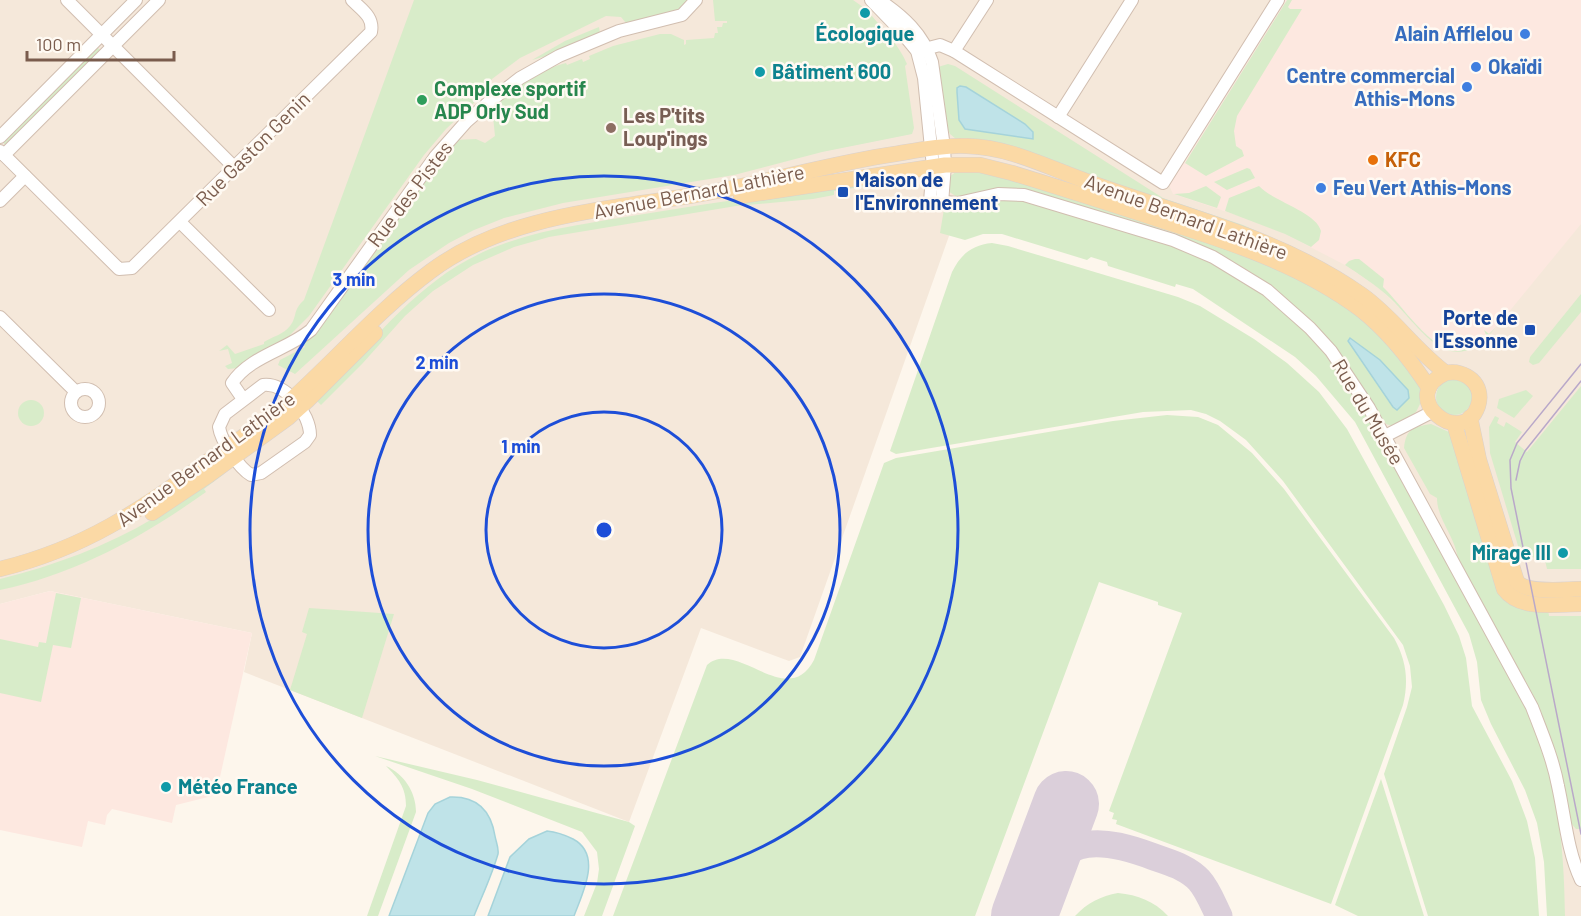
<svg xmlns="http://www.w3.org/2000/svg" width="1581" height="916" font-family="Barlow,sans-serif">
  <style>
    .residential { fill: #f5e8da }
    .commercial { fill: #fde8e0 }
    .green { fill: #d8ecc9 }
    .water { fill: #bfe3e8; stroke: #a5d3da; stroke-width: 1.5 }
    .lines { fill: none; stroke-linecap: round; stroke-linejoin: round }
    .taxiway { stroke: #dbcfda; stroke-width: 27 }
    .runway { stroke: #dbcfda; stroke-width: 66 }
    .minor-casing { stroke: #d1beb0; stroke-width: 14 }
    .major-casing { stroke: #dad1cd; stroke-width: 16 }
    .minor { stroke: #fff; stroke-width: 12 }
    .major { stroke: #fbd9a5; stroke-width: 15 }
    .tram { stroke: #b9a8c9; stroke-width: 1.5 }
    .ring { fill: none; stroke: #1d4ed8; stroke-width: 3 }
    .culture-dot { fill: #0f9aa8; stroke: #fffaf3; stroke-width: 2 }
    .shop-dot { fill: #3f7fe0; stroke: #fffaf3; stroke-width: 2 }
    .leisure-dot { fill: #2e9e5b; stroke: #fffaf3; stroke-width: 2 }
    .education-dot { fill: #8d6e63; stroke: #fffaf3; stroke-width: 2 }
    .food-dot { fill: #e8710a; stroke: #fffaf3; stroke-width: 2 }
    .transit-dot { fill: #1a4fb4; stroke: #fffaf3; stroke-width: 2 }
    .labels { text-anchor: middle; stroke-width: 5; stroke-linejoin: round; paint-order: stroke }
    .culture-label { font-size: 20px; font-weight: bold; fill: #0d838f; stroke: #fffaf3; text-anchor: start }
    .shop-label { font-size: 20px; font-weight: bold; fill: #366cbe; stroke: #fffaf3; text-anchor: end }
    .leisure-label { font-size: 20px; font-weight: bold; fill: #27864d; stroke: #fffaf3; text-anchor: start }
    .education-label { font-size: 20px; font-weight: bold; fill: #785e54; stroke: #fffaf3; text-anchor: start }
    .street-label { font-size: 20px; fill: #7a5c4d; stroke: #fffaf3 }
    .food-label { font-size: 20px; font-weight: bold; fill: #c56008; stroke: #fffaf3; text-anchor: start }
    .transit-label { font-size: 20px; font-weight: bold; fill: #164399; stroke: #fffaf3; text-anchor: start }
    .centre { fill: #1d4ed8; stroke: #fffaf3; stroke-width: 3 }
    .ring-label { font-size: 18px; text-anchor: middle; font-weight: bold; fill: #1d4ed8; stroke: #fffaf3; stroke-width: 5; stroke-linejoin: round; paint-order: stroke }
  </style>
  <rect width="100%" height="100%" fill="#fdf6ec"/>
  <path class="residential" d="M0 0H1581V916H1556L1531 744 1358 418 1260 301 955 219 800 657 789 661 701 628 629 822 244 672 252 633 50 591 0 604Z"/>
  <g class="commercial">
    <path d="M1284 0H1581V224L1490 335 1470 349 1454 352 1440 348 1380 289 1345 265 1285 234 1251 220 1173 194 1168 183Z"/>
    <path d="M50 591 252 633 216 795 176 805 172 823 112 809 107 815 105 825 88 821 82 847 0 830V604Z"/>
  </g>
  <g class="green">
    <path d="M414 0H690L676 12 626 23 621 17 606 16 520 58 492 79 479 98 446 129 424 155 309 316 290 335 291 338 238 368 228 369 225 366 232 363 228 349 219 351 227 345 235 354 264 344V342C272 337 284 334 290 326 298 315 292 311 304 300Z"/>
    <path d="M713 0H853L863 7 861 13 867 17 869 14 871 15C884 30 899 45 907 64L905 66 914 128 912 134 822 152 734 175 563 203 504 218 474 230 449 243 409 270 295 374 278 365 280 360 305 347 302 342 434 166 456 140 476 139 485 143 495 136 492 106C515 88 537 70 566 63L567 65 582 59 583 62 590 59 589 56 613 46 660 34H671L684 40V45L686 44V40L714 38 715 33H718L717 27H722L723 23H727V21H715Z"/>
    <path d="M1287 0H1292L1288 7 1290 9H1302L1237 116 1234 131 1236 146 1242 150 1244 156 1206 176 1185 163Z"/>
    <path d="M599 27 600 33 550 55 532 60 565 41Z"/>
    <path d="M97 47 101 51 7 144H4V141Z"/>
    <path d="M948 64 955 66 1163 198 1243 225 1298 249 956 139 950 134 947 127 938 67Z"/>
    <path d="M1247 168 1250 169 1255 178 1227 190 1214 182Z"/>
    <path d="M960 169 978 170 1227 246 1282 269 1355 312 1381 335 1420 385V404L1416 412 1403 421 1392 426 1386 424 1344 360 1307 317 1274 288 1249 271 1214 251 1170 233 1026 190 999 189 957 197 948 191 949 177Z"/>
    <path d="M901 176 903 188 867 186 834 191V195L813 199 736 206 549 237 514 247 473 265 433 291 405 316 362 364 321 405 316 400C361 355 402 300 457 266 514 231 580 225 644 214 729 200 815 188 901 176Z"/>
    <path d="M1206 186 1221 197 1217 208 1174 194 1189 193Z"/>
    <path d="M1259 186C1274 202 1316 212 1321 231L1319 240 1311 247 1285 234 1225 211 1229 198Z"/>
    <path d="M1008 199 1027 201C1136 234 1236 253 1316 343 1335 363 1349 387 1364 410L1525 705C1557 777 1564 838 1565 916H1547L1544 862 1537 823 1525 790 1491 724 1481 700 1477 662 1469 634 1355 422 1316 376 1295 357 1193 289 1176 284 1175 287 1108 266 1107 262 1091 257 1087 260 1002 234H983L965 240 940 233 944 209 962 208Z"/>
    <path d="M992 243 1008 246 1178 297 1200 306 1254 339 1287 363 1319 392 1347 429 1444 605 1459 636 1466 658 1472 706 1512 781 1527 821 1535 858 1539 916H1428L1384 774 1407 707 1412 687 1410 666 1403 645 1283 481 1246 440 1220 421 1206 414 1191 410 1143 412 896 454 890 451 952 272C961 254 972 245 992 243Z"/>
    <path d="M1355 259H1359L1384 279 1383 287C1401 304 1432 352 1457 351 1468 350 1478 342 1487 337L1484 330 1489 334 1497 326C1451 384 1424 331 1390 298 1376 285 1360 275 1345 265L1349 261Z"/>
    <path d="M1581 294V312L1539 363 1533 365 1529 362 1530 357Z"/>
    <circle cx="1454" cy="397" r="18"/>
    <path d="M1581 386V569H1547L1544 556 1522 559 1490 453 1489 427 1495 416 1499 418 1497 423 1504 427 1506 422 1522 432 1515 442 1527 452Z"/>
    <path d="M1526 390 1533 396 1514 418 1497 408 1499 399Z"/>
    <circle cx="31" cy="413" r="13"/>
    <path d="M1167 415 1198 417 1218 425 1252 453 1284 489 1394 638C1406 660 1409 680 1403 705L1331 904 1116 824 1117 820 1112 819 1114 813 1109 811 1182 613 1158 605V602L1099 582 975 916H613L707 665C737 638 787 711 814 660L884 463 896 458 1113 421Z"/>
    <path d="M1431 424 1449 432 1454 438 1497 585 1548 609 1549 616H1581V829H1576L1571 823 1533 695 1458 560C1456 537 1437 520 1437 498L1430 494 1404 448C1406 429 1413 427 1431 424Z"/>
    <path d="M223 472 224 474 204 489 206 492C143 537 76 574 0 590V579C53 566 107 546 154 518 177 503 200 487 223 472Z"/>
    <path d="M56 593 81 598 71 648 53 645 41 702 0 693V639L38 647 39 642 46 643Z"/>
    <path d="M309 608 394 614 362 718 290 690 307 634 302 632Z"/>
    <path d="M375 756 477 780 629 822 635 826 602 916H584L597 883 599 869 597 852 582 832 472 789Z"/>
    <path d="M386 766C404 774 416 792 416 812L378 916H367L406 806C406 787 398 778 386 766Z"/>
    <path d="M1381 779 1424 916H1358L1335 905Z"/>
    <path d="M1118 893C1138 895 1154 901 1168 916H1075C1087 903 1101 896 1118 893Z"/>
  </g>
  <g class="water">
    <path d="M960 86 966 87 1025 124 1033 132V139L965 129 959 120 957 92V88Z"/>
    <path d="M1350 338 1380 360 1408 390 1409 398 1397 410 1393 407 1348 341Z"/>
    <path d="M450 797C477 796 491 811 495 836 496 842 499 848 498 854 492 875 482 896 474 916H389L428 813 435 804Z"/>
    <path d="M547 831C557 832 565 835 573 839 603 855 582 894 574 916H488L510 857 529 839Z"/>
  </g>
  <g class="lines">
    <path class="taxiway" d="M1035 886C1066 833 1103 838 1154 857 1170 863 1187 867 1199 880 1208 890 1213 904 1219 916"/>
    <path class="runway" d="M1024 916 1066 804"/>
    <defs>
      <g id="minor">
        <path d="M67 0 234 167"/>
        <path d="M871 0 898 28 917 51 924 78 931 148 933 166 930 201 958 203 998 194 1024 195 1173 240 1213 257 1267 290 1310 328 1331 351 1369 408 1532 707C1542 733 1553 759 1558 786 1565 817 1567 850 1581 880"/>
        <path d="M879 0C903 16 923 34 932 62L944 147 945 165 942 203"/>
        <path d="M917 51 940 45 954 51 1163 183 1278 0"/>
        <path d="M954 51 987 0"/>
        <path d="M1058 117 1132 0"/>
        <path d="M0 137 136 0"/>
        <path d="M0 151 119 269 132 268 371 32C374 17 362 10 352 0"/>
        <path d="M4 155 159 0"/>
        <path d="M0 201 25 176"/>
        <path d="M180 222 269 310"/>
        <path d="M0 317 76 392"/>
        <path d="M263 385C286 382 310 414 310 435L305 442 261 473 251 475C239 468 221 441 219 427L225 414Z"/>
        <circle cx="85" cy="403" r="14"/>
        <path d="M243 399 232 383C250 356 287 350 311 330L435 157 466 122 489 102 520 78 559 56 619 31 682 15 696 0"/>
        <path d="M1385 436 1432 412"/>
      </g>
      <g id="major">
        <path d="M741 196 945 165H980L1012 173C1061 188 1111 204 1160 220 1230 242 1301 265 1360 309 1387 330 1410 359 1429 388"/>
        <path d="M1470 417 1479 460 1517 582C1528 594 1565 589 1581 589"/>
        <path d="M1454 423 1504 589C1520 611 1556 604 1581 604"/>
        <path d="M152 513 209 475 288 418 307 401 375 333"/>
        <path d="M0 569C86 548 138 511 208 461 237 441 267 421 293 398 339 356 381 308 431 271 506 215 606 210 695 195 762 184 827 164 895 154 919 150 943 145 967 146 1011 147 1051 169 1092 183 1186 217 1278 236 1362 295 1393 317 1415 350 1446 373 1465 369 1485 384 1478 406 1462 451 1395 396 1446 373"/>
      </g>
    </defs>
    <use href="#minor" class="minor-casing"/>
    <use href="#major" class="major-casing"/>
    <use href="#minor" class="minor"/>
    <use href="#major" class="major"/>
    <g class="tram">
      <path d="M1581 364 1517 443 1510 460 1511 488 1581 834"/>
      <path d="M1516 480 1520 461 1525 451 1581 381"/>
    </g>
  </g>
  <g class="ring">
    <circle cx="604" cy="530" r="118"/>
    <circle cx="604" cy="530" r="236"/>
    <circle cx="604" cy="530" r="354"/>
  </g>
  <g class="culture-dot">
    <circle cx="865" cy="13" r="6"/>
    <circle cx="760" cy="72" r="6"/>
    <circle cx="1563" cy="553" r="6"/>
    <circle cx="166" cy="787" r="6"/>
  </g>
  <g class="shop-dot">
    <circle cx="1525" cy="34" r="6"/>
    <circle cx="1476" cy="67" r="6"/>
    <circle cx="1467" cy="87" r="6"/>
    <circle cx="1321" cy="188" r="6"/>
  </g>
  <circle class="leisure-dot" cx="422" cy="100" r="6"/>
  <circle class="education-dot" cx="611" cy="128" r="6"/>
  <circle class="food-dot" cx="1373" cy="160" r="6"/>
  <g class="transit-dot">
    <rect x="837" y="186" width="12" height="12" rx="3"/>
    <rect x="1524" y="324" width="12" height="12" rx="3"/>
  </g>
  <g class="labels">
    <g class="culture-label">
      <text x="865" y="41" text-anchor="middle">Écologique</text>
      <text x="772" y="79">Bâtiment 600</text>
      <text x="1551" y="560" text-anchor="end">Mirage III</text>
      <text x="178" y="794">Météo France</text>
    </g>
    <g class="shop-label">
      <text x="1513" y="41">Alain Afflelou</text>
      <text x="1488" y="74" text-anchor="start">Okaïdi</text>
      <text x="1455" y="83">Centre commercial<tspan x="1455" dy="23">Athis-Mons</tspan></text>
      <text x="1333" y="195" text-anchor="start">Feu Vert Athis-Mons</text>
    </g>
    <g class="leisure-label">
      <text x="434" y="96">Complexe sportif<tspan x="434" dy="23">ADP Orly Sud</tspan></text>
    </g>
    <g class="education-label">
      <text x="623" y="123">Les P'tits<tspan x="623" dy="23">Loup'ings</tspan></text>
    </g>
    <g class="street-label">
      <text transform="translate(253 149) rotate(-45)" y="7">Rue Gaston Genin</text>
      <text transform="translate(699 192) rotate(-11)" y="7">Avenue Bernard Lathière</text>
      <text transform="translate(410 194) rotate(-53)" y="7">Rue des Pistes</text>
      <text transform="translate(1186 217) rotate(20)" y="7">Avenue Bernard Lathière</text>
      <text transform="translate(1368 412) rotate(59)" y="7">Rue du Musée</text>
      <text transform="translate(206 459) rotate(-36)" y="7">Avenue Bernard Lathière</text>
    </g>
    <g class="food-label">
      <text x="1385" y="167">KFC</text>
    </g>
    <g class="transit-label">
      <text x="855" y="187">Maison de<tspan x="855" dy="23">l'Environnement</tspan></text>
      <text x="1518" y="325" text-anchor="end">Porte de<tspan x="1518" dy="23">l'Essonne</tspan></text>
    </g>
  </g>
  <circle cx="604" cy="530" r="9" class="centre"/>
  <g class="ring-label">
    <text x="354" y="286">3 min</text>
    <text x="437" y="369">2 min</text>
    <text x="521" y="453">1 min</text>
  </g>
  <path d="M27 51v9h147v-9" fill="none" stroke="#7a5c4d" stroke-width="3"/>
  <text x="36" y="51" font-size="18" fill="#7a5c4d" stroke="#fffaf3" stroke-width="4.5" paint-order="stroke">100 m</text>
</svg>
